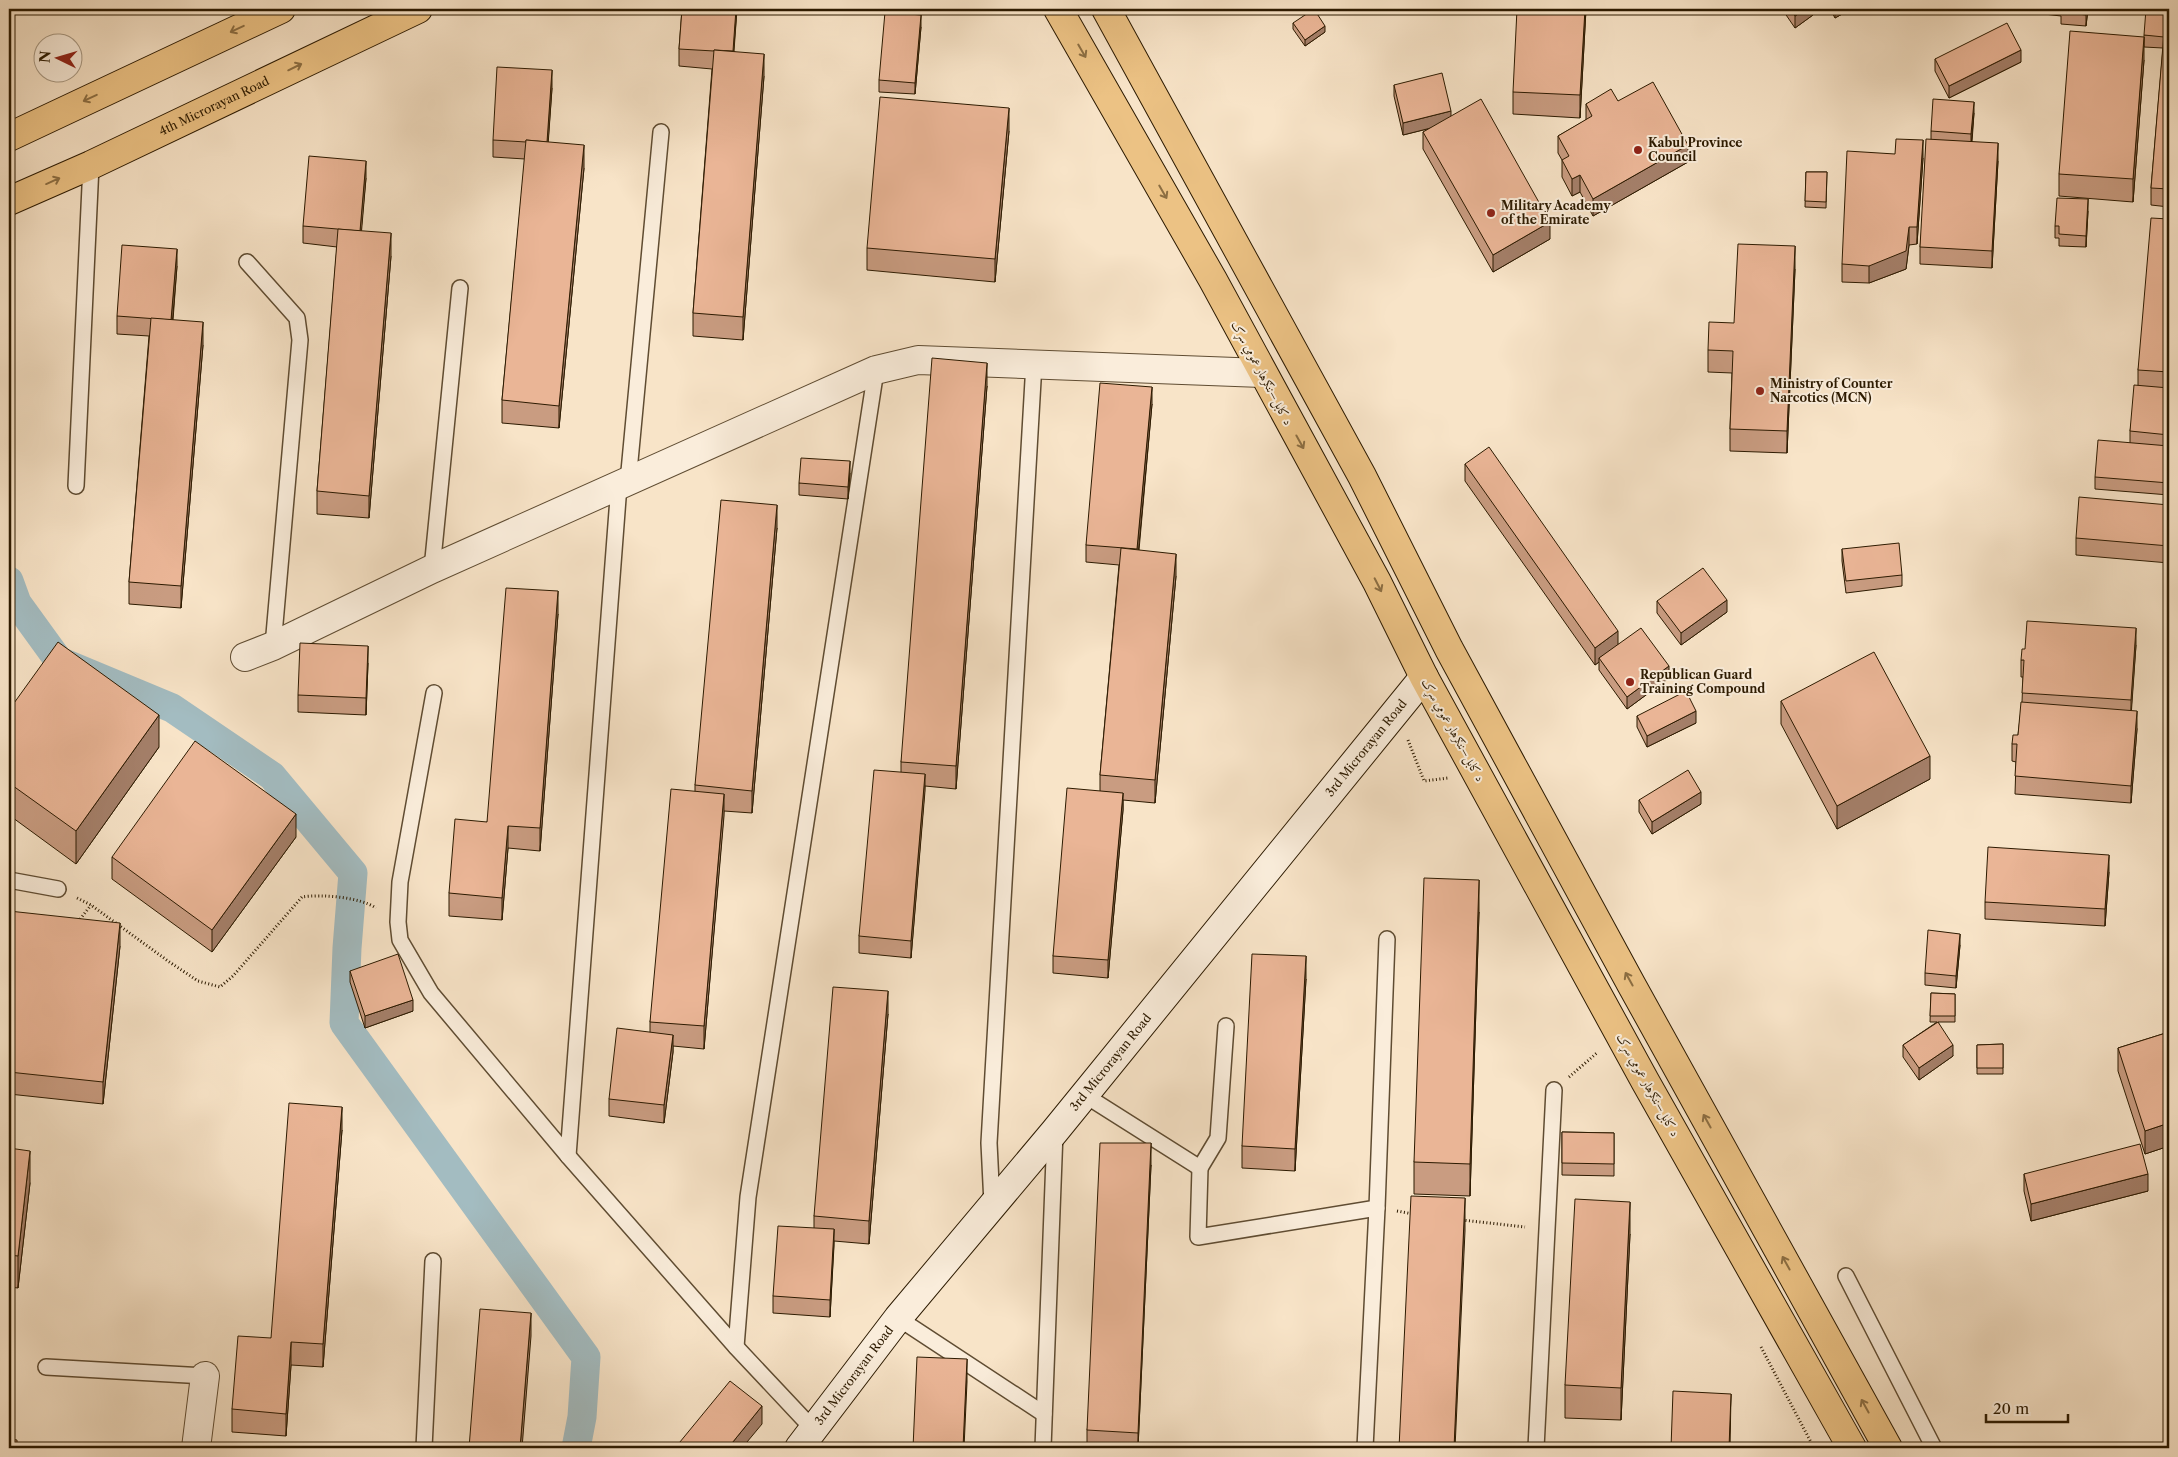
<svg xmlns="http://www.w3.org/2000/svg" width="2178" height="1457" font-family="'Libre Caslon Text',Amiri,serif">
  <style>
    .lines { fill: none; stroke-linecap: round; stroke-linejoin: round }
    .canal { stroke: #a3bcc1; stroke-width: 29 }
    .lane-casing { stroke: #5f4c32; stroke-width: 18 }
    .street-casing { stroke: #5f4c32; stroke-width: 30 }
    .secondary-casing { stroke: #2c1a00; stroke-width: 30 }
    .primary-casing { stroke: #2c1a00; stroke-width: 30 }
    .highway-casing { stroke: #2c1a00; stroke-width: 30 }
    .path { stroke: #2c1a00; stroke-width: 3; stroke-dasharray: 1 2.5; stroke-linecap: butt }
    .lane { stroke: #faeddb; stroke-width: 15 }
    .street { stroke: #faeddb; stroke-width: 28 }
    .secondary { stroke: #faeddb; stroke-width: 28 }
    .primary { stroke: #ecc284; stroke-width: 28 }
    .highway { stroke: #ecc284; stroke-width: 28 }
    .wall { fill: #c99c81; stroke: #2c1a00 }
    .shaded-wall { fill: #a47f69; stroke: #2c1a00 }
    .building { fill: #eab596; stroke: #2c1a00 }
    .oneway { stroke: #8c6e42 }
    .poi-dot { fill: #8f2418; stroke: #faeddb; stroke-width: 2 }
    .labels { text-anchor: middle; stroke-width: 4; stroke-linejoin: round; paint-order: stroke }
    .street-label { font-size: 12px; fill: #2c1a00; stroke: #faeddb }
    .poi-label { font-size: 12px; font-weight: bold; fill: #2c1a00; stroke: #faeddb; text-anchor: start }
  </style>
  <rect width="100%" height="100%" fill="#f8e4c8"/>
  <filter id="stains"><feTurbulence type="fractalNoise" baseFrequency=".004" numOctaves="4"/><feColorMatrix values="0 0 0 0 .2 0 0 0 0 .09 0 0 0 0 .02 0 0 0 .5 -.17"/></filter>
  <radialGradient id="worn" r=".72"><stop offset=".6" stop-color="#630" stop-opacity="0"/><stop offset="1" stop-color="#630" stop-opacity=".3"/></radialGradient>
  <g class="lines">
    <path class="canal" d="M9 581 17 603 59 661 172 708 272 776 353 873 347 948 344 1023 586 1357 582 1417 576 1448"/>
    <defs>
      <g id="lane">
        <path d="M247 262 297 318 300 340 273 646"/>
        <path d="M628 482 661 132"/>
        <path d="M76 486 91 165"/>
        <path d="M432 569 460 288"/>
        <path d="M434 693 400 882 398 922 400 940 431 993 568 1156 736 1347 813 1429"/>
        <path d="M9 880 58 889"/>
        <path d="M1083 1094 1200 1168 1218 1138 1226 1026"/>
        <path d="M568 1156 619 485"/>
        <path d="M1200 1168 1198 1237 1377 1208 1387 939"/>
        <path d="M992 1204 989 1143 1034 363"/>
        <path d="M1846 1276 1934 1448"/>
        <path d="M898 1318 1044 1414"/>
        <path d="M736 1347 748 1197 876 370"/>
        <path d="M46 1367 205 1376"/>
        <path d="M424 1448 433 1261"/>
        <path d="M1043 1448 1055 1132"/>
        <path d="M1365 1448 1377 1208"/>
        <path d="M1536 1448 1554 1090"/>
      </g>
      <g id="street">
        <path d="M245 657 273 646 432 569 876 370 918 360 1262 373"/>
        <path d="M196 1448 205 1376"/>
      </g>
      <g id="secondary">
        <path id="s1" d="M799 1448 898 1318 1055 1131 1424 677"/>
      </g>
      <g id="primary">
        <path d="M9 137 281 9"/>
        <path id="s2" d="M9 201 91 165 418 9"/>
      </g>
      <g id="highway">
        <path d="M1058 9 1213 280 1377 582 1424 677 1645 1081 1852 1448"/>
        <path d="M1106 9 1362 476 1449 649 1631 984 1888 1448"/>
      </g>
    </defs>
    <use href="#lane" class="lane-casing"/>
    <use href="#street" class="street-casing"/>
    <use href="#secondary" class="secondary-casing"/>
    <use href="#primary" class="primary-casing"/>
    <use href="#highway" class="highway-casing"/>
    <g class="path">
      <path d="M1408 740 1424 781 1448 778"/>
      <path d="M77 898 91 905 168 961 198 981 220 987 233 976 302 897C321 894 360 897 376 908"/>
      <path d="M78 922 91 905"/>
      <path d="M1569 1077 1598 1052"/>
      <path d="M1397 1211 1413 1214"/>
      <path d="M1462 1220 1525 1227"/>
      <path d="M1761 1347 1814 1448"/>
    </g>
    <use href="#lane" class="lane"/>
    <use href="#street" class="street"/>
    <use href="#secondary" class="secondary"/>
    <use href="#primary" class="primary"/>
    <use href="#highway" class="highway"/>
  </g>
  <g class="wall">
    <path d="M682 9H737L734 51 764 76 743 340 693 336V313L712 69 679 66V49Z"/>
    <path d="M1586 9 1580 118 1513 114V92Z"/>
    <path d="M1782 9H1813V15L1795 28Z"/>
    <path d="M1830 9H1851L1835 18Z"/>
    <path d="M2044 9H2088L2086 26 2061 24V16L2044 14Z"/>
    <path d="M2169 10V207L2151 205V188L2163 48 2144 47V35L2169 34Z"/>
    <path d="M1293 23 1325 32 1305 46 1293 29Z"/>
    <path d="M921 27 915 94 879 92V80Z"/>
    <path d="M1935 59 2021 62 1949 98 1935 71Z"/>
    <path d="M2144 60 2133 202 2059 196V174Z"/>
    <path d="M1394 85 1451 116 1550 239 1493 272 1423 149V132L1431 128 1403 135 1394 96Z"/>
    <path d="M552 88 548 142 584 168 559 428 502 423V400L525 159 493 157V140Z"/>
    <path d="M1618 101 1688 162 1593 216 1580 192 1572 196 1562 177V160L1558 153V136L1586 120V104Z"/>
    <path d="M1974 113 1972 142 1998 161 1992 268 1920 264V247L1931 140V131Z"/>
    <path d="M1009 131 995 282 867 270V248Z"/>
    <path d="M1923 158 1917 244 1909 245 1906 269 1869 283 1842 282V264Z"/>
    <path d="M1806 172H1827L1826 208 1805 207Z"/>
    <path d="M366 178 361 231 391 256 369 518 317 514V491L337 247 303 243V226Z"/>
    <path d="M2088 211 2086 247 2059 246V238H2055V226Z"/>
    <path d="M2169 219V495L2095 489V477L2130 443V431L2138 386V370Z"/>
    <path d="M177 266 173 320 203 345 181 608 129 604V582L149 336 117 334V316Z"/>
    <path d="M1795 269 1787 453 1730 451V429L1732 373 1708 372V350L1734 323Z"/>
    <path d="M987 386 956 789 925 786 911 958 859 953V936L901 772V762Z"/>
    <path d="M1152 404 1139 550 1176 576 1155 803 1123 800V810L1108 978 1053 973V956L1100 791V775L1119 565 1086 562V545Z"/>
    <path d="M1465 464 1618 644 1669 678 1627 709 1599 670V662L1595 665 1465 481Z"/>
    <path d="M850 473 848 499 799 495V483Z"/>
    <path d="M2169 505V563L2076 555V538Z"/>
    <path d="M777 528 752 813 724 811 704 1049 673 1046V1052L664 1123 609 1116V1099L650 1032V1022L695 791V785Z"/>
    <path d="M1842 549 1902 575V586L1846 593 1842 561Z"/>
    <path d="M1657 601 1727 612 1681 645 1657 613Z"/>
    <path d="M558 614 540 851 508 848 502 920 449 916V893L487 822Z"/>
    <path d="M2136 645 2131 711 2137 729 2131 803 2015 794 2016 762 2012 761V744L2018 735 2022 702 2023 677H2021V660Z"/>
    <path d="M368 663 366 715 298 712V695Z"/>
    <path d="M1781 701 1930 779 1837 829 1781 724Z"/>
    <path d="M9 710 159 747 76 864 9 815Z"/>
    <path d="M1637 716 1696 723 1647 747 1637 727Z"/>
    <path d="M1639 800 1701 804 1652 834 1639 812Z"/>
    <path d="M296 837 212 952 112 879V857Z"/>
    <path d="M2109 872 2105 926 1985 919V902Z"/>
    <path d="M9 911 120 946 103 1104 9 1094Z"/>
    <path d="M1479 912 1470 1196 1414 1194V1162Z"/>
    <path d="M1960 945 1956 988 1925 985V973Z"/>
    <path d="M350 971 413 1011 365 1028 350 982Z"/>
    <path d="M1306 979 1295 1171 1242 1168V1146Z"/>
    <path d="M1931 993 1955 994V1022H1938L1953 1056 1919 1080 1903 1057V1045L1937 1022H1930Z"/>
    <path d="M888 1014 869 1244 834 1241 830 1317 773 1313V1296L814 1228V1216Z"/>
    <path d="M2169 1032V1146L2145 1154 2118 1071V1048Z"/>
    <path d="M2003 1044V1074H1977V1045Z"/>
    <path d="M342 1130 323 1367 291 1365 286 1436 232 1432V1409L271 1338Z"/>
    <path d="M1562 1132 1614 1133V1176L1562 1175Z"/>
    <path d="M9 1148 30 1183 18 1288 9 1287Z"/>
    <path d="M1151 1165 1138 1448H1087V1430Z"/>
    <path d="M2024 1174 2148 1191 2031 1221 2024 1191Z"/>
    <path d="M1630 1234 1621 1420 1565 1418V1385Z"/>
  </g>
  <g class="shaded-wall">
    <path d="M736 9H737L732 70V53Z"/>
    <path d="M1585 9H1586L1580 118V95Z"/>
    <path d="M1806 9H1813V15L1795 28V16Z"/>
    <path d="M1840 9H1851L1835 18V12Z"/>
    <path d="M2087 9H2088L2086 26V15Z"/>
    <path d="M2167 9H2168L2164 48V37Z"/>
    <path d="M921 15V27L915 94V83Z"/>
    <path d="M1325 26V32L1305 46V40Z"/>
    <path d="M2144 37V60L2133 202V179Z"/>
    <path d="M2021 50V62L1949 98V86Z"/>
    <path d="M764 54V76L743 340V317Z"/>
    <path d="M552 70V88L547 160V143Z"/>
    <path d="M1974 102V113L1971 146V134Z"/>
    <path d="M1009 108V131L995 282V259Z"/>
    <path d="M1451 111V123L1403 135V123Z"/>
    <path d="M1923 140V158L1917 244V227Z"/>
    <path d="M1998 143V161L1992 268V251Z"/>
    <path d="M584 145V168L559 428V406Z"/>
    <path d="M1688 145V162L1593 216V199Z"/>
    <path d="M366 161V178L360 249V231Z"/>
    <path d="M1580 175V192L1572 196V179Z"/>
    <path d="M2088 199V211L2086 247V236Z"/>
    <path d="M1550 222V239L1493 272V255Z"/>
    <path d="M1909 227V245L1906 269 1869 283V266Z"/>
    <path d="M391 233V256L369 518V496Z"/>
    <path d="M1795 246V269L1787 453V431Z"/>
    <path d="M177 249V266L171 338V320Z"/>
    <path d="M203 322V345L181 608V586Z"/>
    <path d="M987 363V386L956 789V766Z"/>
    <path d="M1152 387V404L1137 566V549Z"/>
    <path d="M850 461V473L848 499V487Z"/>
    <path d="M777 505V528L752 813V791Z"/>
    <path d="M1176 554V576L1155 803V780Z"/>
    <path d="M558 591V614L540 851V828Z"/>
    <path d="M1727 600V612L1681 645V633Z"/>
    <path d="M2136 628V645L2131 717V700Z"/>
    <path d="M1618 631V648L1599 658V662L1595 665V648Z"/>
    <path d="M368 646V663L366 715V698Z"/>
    <path d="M1669 666V678L1627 709V697Z"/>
    <path d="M1696 711V723L1647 747V736Z"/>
    <path d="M2137 711V729L2131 803V786Z"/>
    <path d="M159 715V747L76 864V831Z"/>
    <path d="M1930 756V779L1837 829V806Z"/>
    <path d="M925 774V791L911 958V941Z"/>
    <path d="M1701 792V804L1652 834V822Z"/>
    <path d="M1123 793V810L1108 978V960Z"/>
    <path d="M724 794V816L704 1049V1026Z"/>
    <path d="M296 814V837L212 952V930Z"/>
    <path d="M508 826V848L502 920V898Z"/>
    <path d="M2109 855V872L2105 926V909Z"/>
    <path d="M1479 880V912L1470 1196V1164Z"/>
    <path d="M120 923V946L103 1104V1082Z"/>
    <path d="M1960 934V945L1956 988V976Z"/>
    <path d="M1306 956V979L1295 1171V1149Z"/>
    <path d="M888 991V1014L869 1244V1221Z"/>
    <path d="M413 1000V1011L365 1028V1016Z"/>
    <path d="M673 1035V1052L664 1123V1105Z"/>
    <path d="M1953 1045V1056L1919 1080V1068Z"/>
    <path d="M342 1107V1130L323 1367V1344Z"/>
    <path d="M2169 1123V1146L2145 1154V1131Z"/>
    <path d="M1151 1143V1165L1138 1448V1433Z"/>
    <path d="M30 1151V1183L18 1288V1256Z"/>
    <path d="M2148 1174V1191L2031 1221V1204Z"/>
    <path d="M1465 1198V1231L1455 1448H1454Z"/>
    <path d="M1630 1202V1234L1621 1420V1388Z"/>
    <path d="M834 1229V1246L830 1317V1300Z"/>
    <path d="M531 1313V1336L522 1448H520Z"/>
    <path d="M291 1342V1365L286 1436V1414Z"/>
    <path d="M967 1359V1382L964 1448H963Z"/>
    <path d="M1731 1394 1730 1448H1729Z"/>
    <path d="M762 1406V1424L742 1448H728Z"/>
  </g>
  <g class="building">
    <path d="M682 9H736L733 51 714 50V51L679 49Z"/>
    <path d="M1314 9 1325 26 1305 40 1293 23Z"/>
    <path d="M1517 9H1585L1580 95 1513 92Z"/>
    <path d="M1790 9H1806L1795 16Z"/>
    <path d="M1833 9H1840L1835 12Z"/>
    <path d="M2062 9H2087L2086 15 2061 12Z"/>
    <path d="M2146 9H2167L2164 37 2144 35Z"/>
    <path d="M885 12 921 15 915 83 879 80Z"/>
    <path d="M2007 23 2021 50 1949 86 1935 59Z"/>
    <path d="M2070 31 2144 37 2133 179 2059 174Z"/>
    <path d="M2164 33 2169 34V189L2151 188Z"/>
    <path d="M714 50 764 54 743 317 693 313Z"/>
    <path d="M497 67 552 70 547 142 526 140V142L493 140Z"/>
    <path d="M1442 73 1451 111 1403 123 1394 85Z"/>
    <path d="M1653 82 1688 145 1593 199 1580 175 1572 179 1562 160 1569 156 1558 136 1592 116 1586 104 1611 89 1618 101Z"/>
    <path d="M880 97 1009 108 995 259 867 248Z"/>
    <path d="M1481 99 1550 222 1493 255 1423 132Z"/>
    <path d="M1933 99 1974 102 1971 134 1931 131Z"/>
    <path d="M1896 139 1923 140 1917 227H1909L1906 251 1869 266 1842 264 1847 151 1895 154Z"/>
    <path d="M1926 139 1998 143 1992 251 1920 247Z"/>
    <path d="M526 140 584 145 559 406 502 400Z"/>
    <path d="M309 156 366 161 360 231 303 226Z"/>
    <path d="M1806 172H1827L1826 202 1805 201Z"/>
    <path d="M2057 198 2088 199 2086 236 2059 234V226H2055Z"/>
    <path d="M2151 218 2169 219V372L2138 370Z"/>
    <path d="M338 229 391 233 369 496 317 491Z"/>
    <path d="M1738 244 1795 246 1787 431 1730 429 1733 351 1708 350 1709 322 1734 323Z"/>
    <path d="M122 245 177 249 171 320 117 316Z"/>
    <path d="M151 318 203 322 181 586 129 582Z"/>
    <path d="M932 358 987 363 956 766 901 762Z"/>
    <path d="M1100 383 1152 387 1137 549 1086 545Z"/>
    <path d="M2134 385 2169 388V435L2130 431Z"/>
    <path d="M2098 440 2169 446V483L2095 477Z"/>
    <path d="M1489 447 1618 631 1595 648 1465 464Z"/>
    <path d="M801 458 850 461 848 487 799 483Z"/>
    <path d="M2079 497 2169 505V546L2076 538Z"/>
    <path d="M721 500 777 505 752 791 695 785Z"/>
    <path d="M1899 543 1902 575 1846 581 1842 549Z"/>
    <path d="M1121 548 1176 554 1155 780 1100 775Z"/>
    <path d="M1703 568 1727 600 1681 633 1657 601Z"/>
    <path d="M506 588 558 591 540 828 508 826 502 898 449 893 455 819 487 822Z"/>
    <path d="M2027 621 2136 628 2131 700 2022 693 2024 660H2021L2022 649H2025Z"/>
    <path d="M1641 628 1669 666 1627 697 1599 658Z"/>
    <path d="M58 642 159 715 76 831 9 783V710Z"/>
    <path d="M300 643 368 646 366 698 298 695Z"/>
    <path d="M1874 652 1930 756 1837 806 1781 701Z"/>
    <path d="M1686 691 1696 711 1647 736 1637 716Z"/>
    <path d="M2021 702 2137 711 2131 786 2015 776 2017 744H2012L2013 735H2018Z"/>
    <path d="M195 741 296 814 212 930 112 857Z"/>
    <path d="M874 770 925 774 911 941 859 936Z"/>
    <path d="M1688 770 1701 792 1652 822 1639 800Z"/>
    <path d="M1067 788 1123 793 1108 960 1053 956Z"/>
    <path d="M671 789 724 794 704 1026 650 1022Z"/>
    <path d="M1988 847 2109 855 2105 909 1985 902Z"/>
    <path d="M1424 878 1479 880 1470 1164 1414 1162Z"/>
    <path d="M9 911 120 923 103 1082 9 1072Z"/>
    <path d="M1928 930 1960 934 1956 976 1925 973Z"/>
    <path d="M398 954 413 1000 365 1016 350 971Z"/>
    <path d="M1252 954 1306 956 1295 1149 1242 1146Z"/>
    <path d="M833 987 888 991 869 1221 814 1216Z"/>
    <path d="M1931 993 1955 994V1016H1930Z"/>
    <path d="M1938 1022 1953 1045 1919 1068 1903 1045Z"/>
    <path d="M617 1028 673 1035 664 1105 609 1099Z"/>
    <path d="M2169 1032V1123L2145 1131 2118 1048Z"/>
    <path d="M2003 1044V1068H1977V1045Z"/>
    <path d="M289 1103 342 1107 323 1344 291 1342 286 1414 232 1409 238 1336 271 1338Z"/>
    <path d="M1562 1132 1614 1133V1164L1562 1163Z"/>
    <path d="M1100 1143H1151L1138 1433 1087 1430Z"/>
    <path d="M2140 1144 2148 1174 2031 1204 2024 1174Z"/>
    <path d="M9 1148 30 1151 18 1256 9 1255Z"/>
    <path d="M1411 1196 1465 1198 1454 1448H1399Z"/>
    <path d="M1575 1199 1630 1202 1621 1388 1565 1385Z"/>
    <path d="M778 1226 834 1229 830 1300 773 1296Z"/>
    <path d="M480 1309 531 1313 520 1448H469Z"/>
    <path d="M917 1357 967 1359 963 1448H913Z"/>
    <path d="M730 1381 762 1406 728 1448H675Z"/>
    <path d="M1673 1391 1731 1394 1729 1448H1671Z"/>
    <path d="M9 1439 17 1440V1448H9Z"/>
  </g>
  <defs><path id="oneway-shaft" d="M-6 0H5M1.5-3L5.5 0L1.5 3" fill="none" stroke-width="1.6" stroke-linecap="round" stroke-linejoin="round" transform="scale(1.25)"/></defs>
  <g class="oneway">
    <use href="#oneway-shaft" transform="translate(237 29) rotate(155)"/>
    <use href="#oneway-shaft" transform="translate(1082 51) rotate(60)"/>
    <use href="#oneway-shaft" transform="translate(295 67) rotate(-26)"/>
    <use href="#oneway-shaft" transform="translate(90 98) rotate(155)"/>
    <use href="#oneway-shaft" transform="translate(53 181) rotate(-24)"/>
    <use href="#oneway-shaft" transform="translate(1163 192) rotate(60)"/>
    <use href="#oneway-shaft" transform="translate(1300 442) rotate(61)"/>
    <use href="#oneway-shaft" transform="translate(1378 585) rotate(63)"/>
    <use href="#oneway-shaft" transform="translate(1629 979) rotate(-119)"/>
    <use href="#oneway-shaft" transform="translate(1707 1121) rotate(-119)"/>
    <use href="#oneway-shaft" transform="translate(1786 1263) rotate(-119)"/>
    <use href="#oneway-shaft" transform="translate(1865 1406) rotate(-119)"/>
  </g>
  <g class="poi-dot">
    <circle cx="1638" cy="150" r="5"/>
    <circle cx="1491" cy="213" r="5"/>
    <circle cx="1760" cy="391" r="5"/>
    <circle cx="1630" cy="682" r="5"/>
  </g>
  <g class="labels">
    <g class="street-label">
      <text dy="4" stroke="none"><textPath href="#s2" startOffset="226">4th Microrayan Road</textPath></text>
      <text transform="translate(1262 373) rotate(62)" y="4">د کابل–ننګرهار عمومي سړک</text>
      <text transform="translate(1453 730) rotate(61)" y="4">د کابل–ننګرهار عمومي سړک</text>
      <text dy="4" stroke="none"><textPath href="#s1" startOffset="901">3rd Microrayan Road</textPath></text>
      <text dy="4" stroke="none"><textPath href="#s1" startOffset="496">3rd Microrayan Road</textPath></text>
      <text transform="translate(1648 1085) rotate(61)" y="4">د کابل–ننګرهار عمومي سړک</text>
      <text dy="4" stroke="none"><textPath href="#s1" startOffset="91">3rd Microrayan Road</textPath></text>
    </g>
    <g class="poi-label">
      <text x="1648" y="147">Kabul Province<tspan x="1648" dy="14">Council</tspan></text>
      <text x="1501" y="210">Military Academy<tspan x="1501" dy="14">of the Emirate</tspan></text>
      <text x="1770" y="388">Ministry of Counter<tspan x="1770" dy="14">Narcotics (MCN)</tspan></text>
      <text x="1640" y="679">Republican Guard<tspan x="1640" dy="14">Training Compound</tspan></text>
    </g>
  </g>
  <rect width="2178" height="1457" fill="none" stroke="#f8e4c8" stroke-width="30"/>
  <rect x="10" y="10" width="2158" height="1437" fill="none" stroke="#2c1a00" stroke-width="2.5"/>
  <rect x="15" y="15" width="2148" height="1427" fill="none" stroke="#2c1a00"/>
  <g transform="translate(58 58) rotate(275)"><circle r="24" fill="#faeddb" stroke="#a89983"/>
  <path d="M0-4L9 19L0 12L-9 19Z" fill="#8f2418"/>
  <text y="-8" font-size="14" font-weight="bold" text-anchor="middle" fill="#2c1a00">N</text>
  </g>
  <path d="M1986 1414v8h82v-8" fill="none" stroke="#2c1a00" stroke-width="2.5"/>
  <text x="1993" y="1414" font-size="15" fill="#2c1a00" stroke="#faeddb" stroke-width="4" paint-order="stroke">20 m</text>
  <rect width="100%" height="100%" filter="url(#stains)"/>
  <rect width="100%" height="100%" fill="url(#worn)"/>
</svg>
